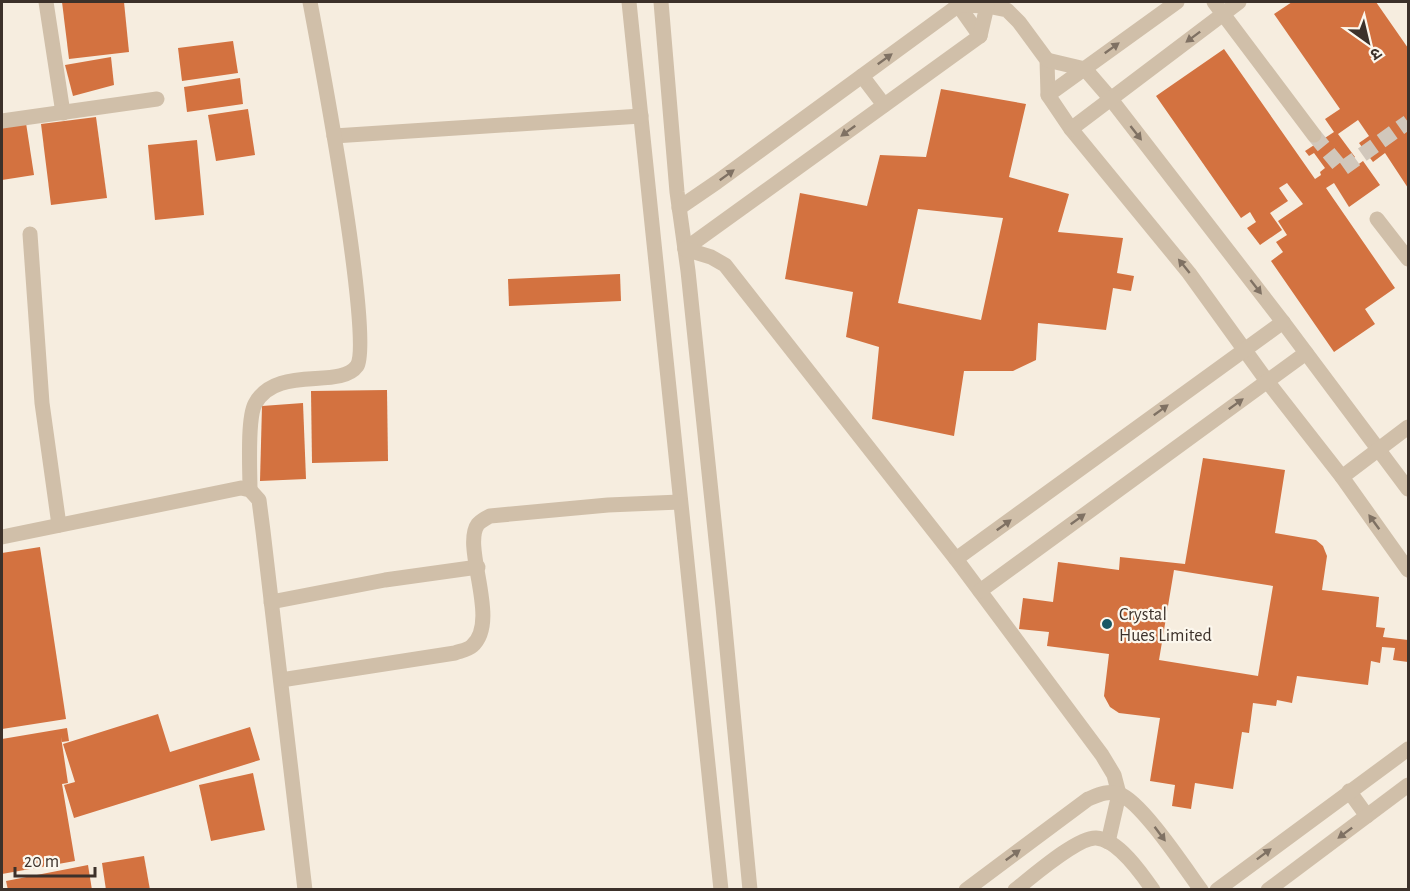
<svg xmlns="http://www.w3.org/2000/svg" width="1410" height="891" font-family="'Alegreya Sans','Noto Sans Devanagari',sans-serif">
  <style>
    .building { fill: #d37240; fill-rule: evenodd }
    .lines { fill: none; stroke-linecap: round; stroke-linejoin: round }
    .minor-tunnel { stroke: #d1c7bb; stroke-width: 15; stroke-dasharray: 15 8; stroke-linecap: butt }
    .minor { stroke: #d0bfa9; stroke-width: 15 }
    .oneway { fill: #7f7163 }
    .poi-dot { fill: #195764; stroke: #fcf7ed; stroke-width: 2 }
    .labels { text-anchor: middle; stroke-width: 4.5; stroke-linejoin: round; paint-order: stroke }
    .poi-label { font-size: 18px; fill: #3c312a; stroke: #fcf7ed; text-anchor: start }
  </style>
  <rect width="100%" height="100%" fill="#f6eddf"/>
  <g class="building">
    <path d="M62 2H124L129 52 69 59Z"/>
    <path d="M1292 2H1376L1408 48V188L1385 153 1373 162 1359 143 1369 136 1358 120 1338 134 1355 157 1344 165 1349 171 1363 161 1380 185 1349 207 1334 183 1326 188 1395 288 1365 309 1375 324 1334 352 1271 261 1283 252 1276 242 1287 235 1278 221 1303 204 1287 183 1279 188 1288 201 1270 213 1282 230 1260 245 1247 228 1256 222 1250 212 1241 218 1156 96 1224 49 1315 179 1321 175 1320 172 1325 168 1314 153 1309 156 1305 151 1334 132 1325 119 1340 109 1274 14Z"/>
    <path d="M233 41 238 73 182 81 178 48Z"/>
    <path d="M111 57 114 85 73 96 65 65Z"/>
    <path d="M240 78 243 104 187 112 184 87Z"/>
    <path d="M941 89 1026 104 1009 177 1069 194 1058 232 1123 238 1117 273 1134 276 1131 291 1113 288 1106 330 1038 323 1036 360 1013 371H964L954 436 872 419 879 347 846 337 853 292 785 279 800 193 867 206 880 155 926 157ZM918 209 1003 218 981 320 898 303Z"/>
    <path d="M248 109 255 155 216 161 208 115Z"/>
    <path d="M96 117 107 198 51 205 41 124Z"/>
    <path d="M26 123 34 175 2 180V127Z"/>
    <path d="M197 140 204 215 155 220 148 145Z"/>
    <path d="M620 274 621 301 509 306 508 279Z"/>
    <path d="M387 390 388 461 312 463 311 391Z"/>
    <path d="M303 403 306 479 260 481 262 406Z"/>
    <path d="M1203 458 1285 470 1275 533 1316 540 1323 546 1327 556 1322 590 1379 597 1376 627 1385 628 1383 637 1408 640V662L1393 660 1395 648 1382 647 1380 663 1371 661 1368 685 1297 676 1292 703 1277 700 1276 706 1253 703 1249 733 1242 732 1233 789 1195 783 1191 809 1172 806 1175 785 1150 781 1160 718 1119 713 1110 707 1104 696 1109 654 1047 646 1049 632 1019 629 1023 598 1053 602 1058 562 1119 570 1120 557 1185 564ZM1174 570 1273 586 1258 676 1159 660Z"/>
    <path d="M40 547 66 719 2 729V553Z"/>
    <path d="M158 714 170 752 250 727 260 760 74 818 64 785 75 782 63 744Z"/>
    <path d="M67 728 69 741 62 742 61 737 68 783 62 784 75 861 2 874V739Z"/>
    <path d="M253 773 265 830 211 841 199 785Z"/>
    <path d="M144 856 150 890H106L102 863Z"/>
    <path d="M88 865 92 890H8L6 881Z"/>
  </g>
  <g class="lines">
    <path class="minor-tunnel" d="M1314 135 1342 169 1408 122"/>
    <g class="minor">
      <path d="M46 2 63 113"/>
      <path d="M629 2 721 890"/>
      <path d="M661 2 677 192 688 271 723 607 750 890"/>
      <path d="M956 2 980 36"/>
      <path d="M1214 2 1314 135"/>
      <path d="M987 6 1007 10 1019 22 1047 60 1048 95 1071 129 1189 273 1267 381 1342 477 1408 570"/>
      <path d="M1047 60 1085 69 1110 98 1283 322 1408 489"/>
      <path d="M862 76 884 105"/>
      <path d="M1048 95 1177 2"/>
      <path d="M2 121 157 99"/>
      <path d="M1071 129 1239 2"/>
      <path d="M334 136 641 116"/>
      <path d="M679 208 717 182 959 5 987 6 980 36 685 249"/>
      <path d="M1377 219 1408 259"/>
      <path d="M30 234 42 403 59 525"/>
      <path d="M685 249 711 257 725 265 956 559 1102 755 1114 775 1119 794 1108 842"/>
      <path d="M1342 477 1408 427"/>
      <path d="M250 490C250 471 247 419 255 404 276 364 340 390 357 366 374 340 319 50 310 2"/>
      <path d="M2 537 241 488 250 490 259 500 263 531 305 890"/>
      <path d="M956 559 1283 322"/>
      <path d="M980 591 1306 353"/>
      <path d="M271 602 385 580 478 567"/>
      <path d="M281 680 455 653C460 651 468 650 472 646 501 621 461 547 478 524 481 521 486 518 490 516L608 505 680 502"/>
      <path d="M1349 791 1367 816"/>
      <path d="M966 890 1088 799C1098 795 1108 790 1119 794 1141 801 1185 868 1201 890"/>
      <path d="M1015 890C1032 877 1077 837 1096 838 1118 839 1142 874 1153 890"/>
      <path d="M1217 890 1408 749"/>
      <path d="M1268 890 1408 785"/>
    </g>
  </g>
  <defs><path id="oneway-solid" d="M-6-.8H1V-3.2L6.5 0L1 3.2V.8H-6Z" transform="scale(1.5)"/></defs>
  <g class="oneway">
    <use href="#oneway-solid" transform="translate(1193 37) rotate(143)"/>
    <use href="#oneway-solid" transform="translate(1112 48) rotate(-36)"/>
    <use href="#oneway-solid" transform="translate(885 59) rotate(-36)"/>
    <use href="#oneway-solid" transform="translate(848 131) rotate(144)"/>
    <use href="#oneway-solid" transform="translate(1136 133) rotate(52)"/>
    <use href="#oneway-solid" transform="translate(727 175) rotate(-36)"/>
    <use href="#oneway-solid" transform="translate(1184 266) rotate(-129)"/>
    <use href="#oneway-solid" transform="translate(1256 287) rotate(52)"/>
    <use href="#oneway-solid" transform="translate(1236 404) rotate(-36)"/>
    <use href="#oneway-solid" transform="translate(1161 410) rotate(-36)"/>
    <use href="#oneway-solid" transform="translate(1078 519) rotate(-36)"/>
    <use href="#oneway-solid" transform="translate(1374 522) rotate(-126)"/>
    <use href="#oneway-solid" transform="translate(1004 525) rotate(-36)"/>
    <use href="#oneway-solid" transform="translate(1345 833) rotate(143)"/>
    <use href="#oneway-solid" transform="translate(1160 834) rotate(53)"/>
    <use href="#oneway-solid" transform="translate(1264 854) rotate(-37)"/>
    <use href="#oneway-solid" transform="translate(1013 855) rotate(-36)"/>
  </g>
  <circle class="poi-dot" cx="1107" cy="624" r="6"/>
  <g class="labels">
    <g class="poi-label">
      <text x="1119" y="620">Crystal<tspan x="1119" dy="21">Hues Limited</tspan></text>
    </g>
  </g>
  <rect width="1410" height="891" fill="none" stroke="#3c312a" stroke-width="6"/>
  <g transform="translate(1368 42) rotate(146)" stroke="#fcf7ed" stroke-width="4.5" paint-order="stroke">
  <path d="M0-4.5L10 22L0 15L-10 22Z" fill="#3c312a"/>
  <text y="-9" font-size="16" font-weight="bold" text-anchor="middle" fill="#3c312a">उ</text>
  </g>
  <path d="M15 867v9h80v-9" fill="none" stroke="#3c312a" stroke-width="3"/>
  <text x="24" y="867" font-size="18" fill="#3c312a" stroke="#fcf7ed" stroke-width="4.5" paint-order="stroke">20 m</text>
</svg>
